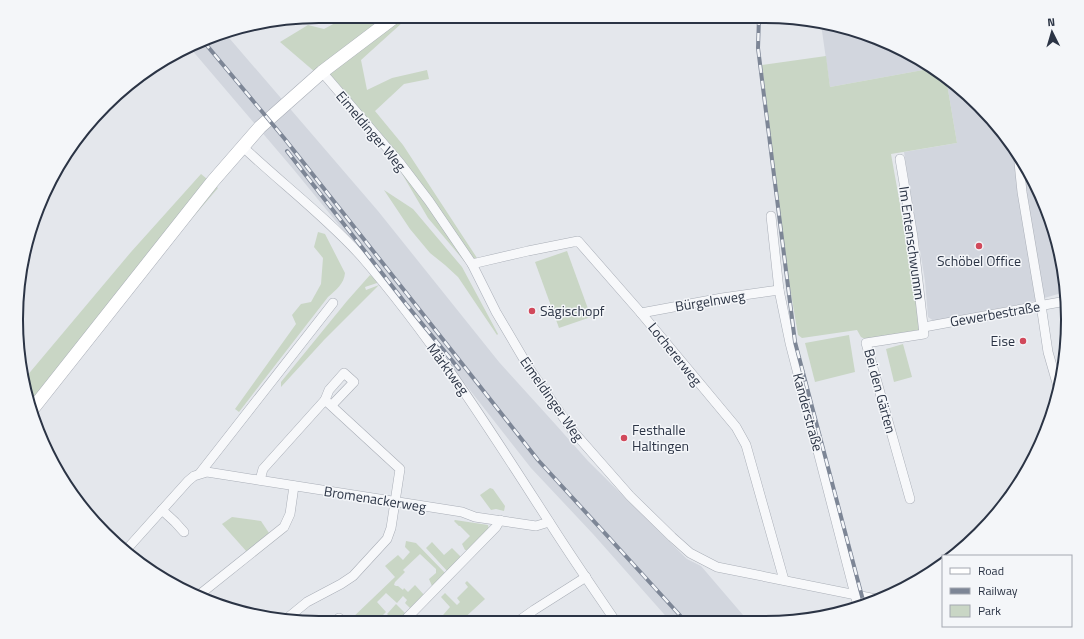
<svg xmlns="http://www.w3.org/2000/svg" width="1084" height="639" font-family="'Titillium Web',sans-serif">
  <style>
    .built { fill: #d2d6de }
    .green { fill: #c9d6c5 }
    .lines { fill: none; stroke-linecap: round; stroke-linejoin: round }
    .street-casing { stroke: #a9aeb7; stroke-width: 10 }
    .secondary-casing { stroke: #a9aeb7; stroke-width: 14 }
    .street { stroke: #f7f8fa; stroke-width: 9 }
    .secondary { stroke: #fff; stroke-width: 13 }
    .rail-casing { stroke: #7d8696; stroke-width: 4 }
    .rail { stroke: #f4f6f9; stroke-width: 2.5; stroke-dasharray: 8; stroke-linecap: butt }
    .poi-dot { fill: #d1495b; stroke: #f4f6f9; stroke-width: 1.5 }
    .labels { text-anchor: middle; stroke-width: 3; stroke-linejoin: round; paint-order: stroke }
    .street-label { font-size: 14px; fill: #2b3445; stroke: #f4f6f9 }
    .poi-label { font-size: 14px; fill: #2b3445; stroke: #f4f6f9; text-anchor: start }
    .rim { fill: none; stroke: #2b3445; stroke-width: 2 }
  </style>
  <rect width="100%" height="100%" fill="#e4e7ec"/>
  <g class="built">
    <path d="M821 24 862 32 934 68 830 87Z"/>
    <path d="M222 32H224L378 211 499 362 556 425 588 461 687 559 701 566 749 622H671L593 534 531 468 379 274 294 170 191 49Z"/>
    <path d="M946 78 979 105 1017 151 1045 204 1062 261 1065 292 1027 303 934 321 928 317 925 281 904 152 957 143Z"/>
  </g>
  <g class="green">
    <path d="M348 16H413L403 22 361 60 367 90 392 78 427 70 429 79 404 84 375 111 403 145 477 258 465 262 428 218 391 155 357 108 280 42 308 25 324 29Z"/>
    <path d="M826 56 830 87 934 68 946 78 957 143 891 154 918 305 919 330 865 339 861 337 857 330 802 338 798 335 786 264 762 65Z"/>
    <path d="M201 174 218 188 129 292 33 419 26 377 131 252Z"/>
    <path d="M384 190 413 209 462 267 498 334 497 335 458 277 445 265 430 253 410 229Z"/>
    <path d="M318 232 325 234 345 273C344 284 336 290 328 297L239 412 235 409 296 324 292 315 301 304 311 302 321 284 323 258 314 247Z"/>
    <path d="M567 251 591 317 559 328 535 262Z"/>
    <path d="M370 275 380 282 365 287 366 290 379 285 324 340 281 387V382L347 301Z"/>
    <path d="M849 335 855 372 815 382 805 343Z"/>
    <path d="M903 344 912 377 894 382 886 349Z"/>
    <path d="M490 488 493 489 505 506 504 511 496 509 491 510 480 495Z"/>
    <path d="M232 517 261 521 269 533 247 552 222 524Z"/>
    <path d="M455 520 488 525 489 530 468 550H465L462 544 470 536 460 526H459L454 521Z"/>
    <path d="M406 541 416 543 446 574 432 586 429 579 436 573V569L420 554 403 570 405 572 395 582 394 585 396 586H398L403 590 404 588 408 592 415 585 425 596 411 609 405 603 407 600 403 596 397 603 386 593 377 602 386 612 379 619 377 622 371 617 369 619 366 615 360 620 362 622H350L349 621 395 577 385 566 398 555 403 560 410 552 405 547Z"/>
    <path d="M432 542 444 555 452 548 460 556V559L448 572 426 548Z"/>
    <path d="M467 581 485 599 460 622H437L450 607 441 597 445 593 457 605 460 602 457 598 468 587 465 583Z"/>
    <path d="M396 604 406 614 398 622H396L387 614Z"/>
  </g>
  <g class="lines">
    <defs>
      <g id="street">
        <path d="M322 72 400 163 429 201 472 264 496 312 529 368 572 430 630 496 672 537 690 553 717 567 876 599"/>
        <path d="M242 146C281 183 325 216 361 256 432 338 490 430 548 520 570 555 593 588 616 622"/>
        <path d="M1018 153 1022 192 1041 305 1048 352 1059 390"/>
        <path d="M900 159 913 237 924 334 866 343 910 499"/>
        <path d="M771 216 779 290 790 343 858 606"/>
        <path d="M472 264 528 251 578 241 641 313 736 427 746 445 784 580"/>
        <path d="M641 313 722 298 779 290"/>
        <path d="M924 327 1066 301"/>
        <path d="M325 400 329 390 344 373 354 382 332 405"/>
        <path d="M200 473 333 303"/>
        <path d="M260 480 263 469 325 400 400 469 391 528 387 539 353 576 341 584 307 602 285 620"/>
        <path d="M162 510 175 522 184 532"/>
        <path d="M127 549 188 481 194 476 207 472 462 512 475 517 536 526 549 522"/>
        <path d="M199 595 284 527 290 514 294 486"/>
        <path d="M339 618 343 622"/>
        <path d="M403 622 496 527 500 520"/>
        <path d="M517 622 534 610 586 577"/>
      </g>
      <path id="secondary" d="M31 411 213 181 260 127 322 72 396 16"/>
    </defs>
    <use href="#street" class="street-casing"/>
    <use href="#secondary" class="secondary-casing"/>
    <use href="#street" class="street"/>
    <use href="#secondary" class="secondary"/>
    <defs>
      <g id="rail">
        <path d="M759 17 758 48 795 342 864 604"/>
        <path d="M204 42 284 138 538 460 686 622"/>
        <path d="M287 151 406 304 459 369"/>
      </g>
    </defs>
    <use href="#rail" class="rail-casing"/>
    <use href="#rail" class="rail"/>
  </g>
  <g class="poi-dot">
    <circle cx="979" cy="246" r="4"/>
    <circle cx="532" cy="311" r="4"/>
    <circle cx="1023" cy="341" r="4"/>
    <circle cx="624" cy="438" r="4"/>
  </g>
  <g class="labels">
    <g class="street-label">
      <text transform="translate(371 131) rotate(50)" y="5">Eimeldinger Weg</text>
      <text transform="translate(912 243) rotate(82)" y="5">Im Entenschwumm</text>
      <text transform="translate(710 301) rotate(-9)" y="5">Bürgelnweg</text>
      <text transform="translate(995 314) rotate(-10)" y="5">Gewerbestraße</text>
      <text transform="translate(675 354) rotate(51)" y="5">Lochererweg</text>
      <text transform="translate(448 369) rotate(54)" y="5">Märktweg</text>
      <text transform="translate(880 391) rotate(75)" y="5">Bei den Gärten</text>
      <text transform="translate(552 399) rotate(55)" y="5">Eimeldinger Weg</text>
      <text transform="translate(808 412) rotate(75)" y="5">Kanderstraße</text>
      <text transform="translate(375 499) rotate(9)" y="5">Bromenackerweg</text>
    </g>
    <g class="poi-label">
      <text x="979" y="266" text-anchor="middle">Schöbel Office</text>
      <text x="540" y="316">Sägischopf</text>
      <text x="1015" y="346" text-anchor="end">Eise</text>
      <text x="632" y="435">Festhalle<tspan x="632" dy="16">Haltingen</tspan></text>
    </g>
  </g>
  <path d="M0 0H1084V639H0ZM319 23H765A296 296 0 0 1 1061 319V320A296 296 0 0 1 765 616H319A296 296 0 0 1 23 320V319A296 296 0 0 1 319 23Z" fill="#f4f6f9" fill-rule="evenodd"/>
  <path class="rim" d="M319 23H765A296 296 0 0 1 1061 319V320A296 296 0 0 1 765 616H319A296 296 0 0 1 23 320V319A296 296 0 0 1 319 23Z"/>
  <rect x="942" y="555" width="130" height="72" fill="#f4f6f9" stroke="#a4a8b1"/>
  <rect x="950" y="568" width="20" height="6" fill="#ffffff" stroke="#a4a8b1"/>
  <text x="978" y="575" font-size="12" fill="#2b3445">Road</text>
  <rect x="950" y="588" width="20" height="6" fill="#7d8696" stroke="#a4a8b1"/>
  <text x="978" y="595" font-size="12" fill="#2b3445">Railway</text>
  <rect x="950" y="605" width="20" height="12" fill="#c9d6c5" stroke="#a4a8b1"/>
  <text x="978" y="615" font-size="12" fill="#2b3445">Park</text>
  <g transform="translate(1052 32) rotate(355)" stroke="#f4f6f9" stroke-width="3" paint-order="stroke">
  <path d="M0-3L7 15L0 10L-7 15Z" fill="#2b3445"/>
  <text y="-6" font-size="11" font-weight="bold" text-anchor="middle" fill="#2b3445">N</text>
  </g>
</svg>
